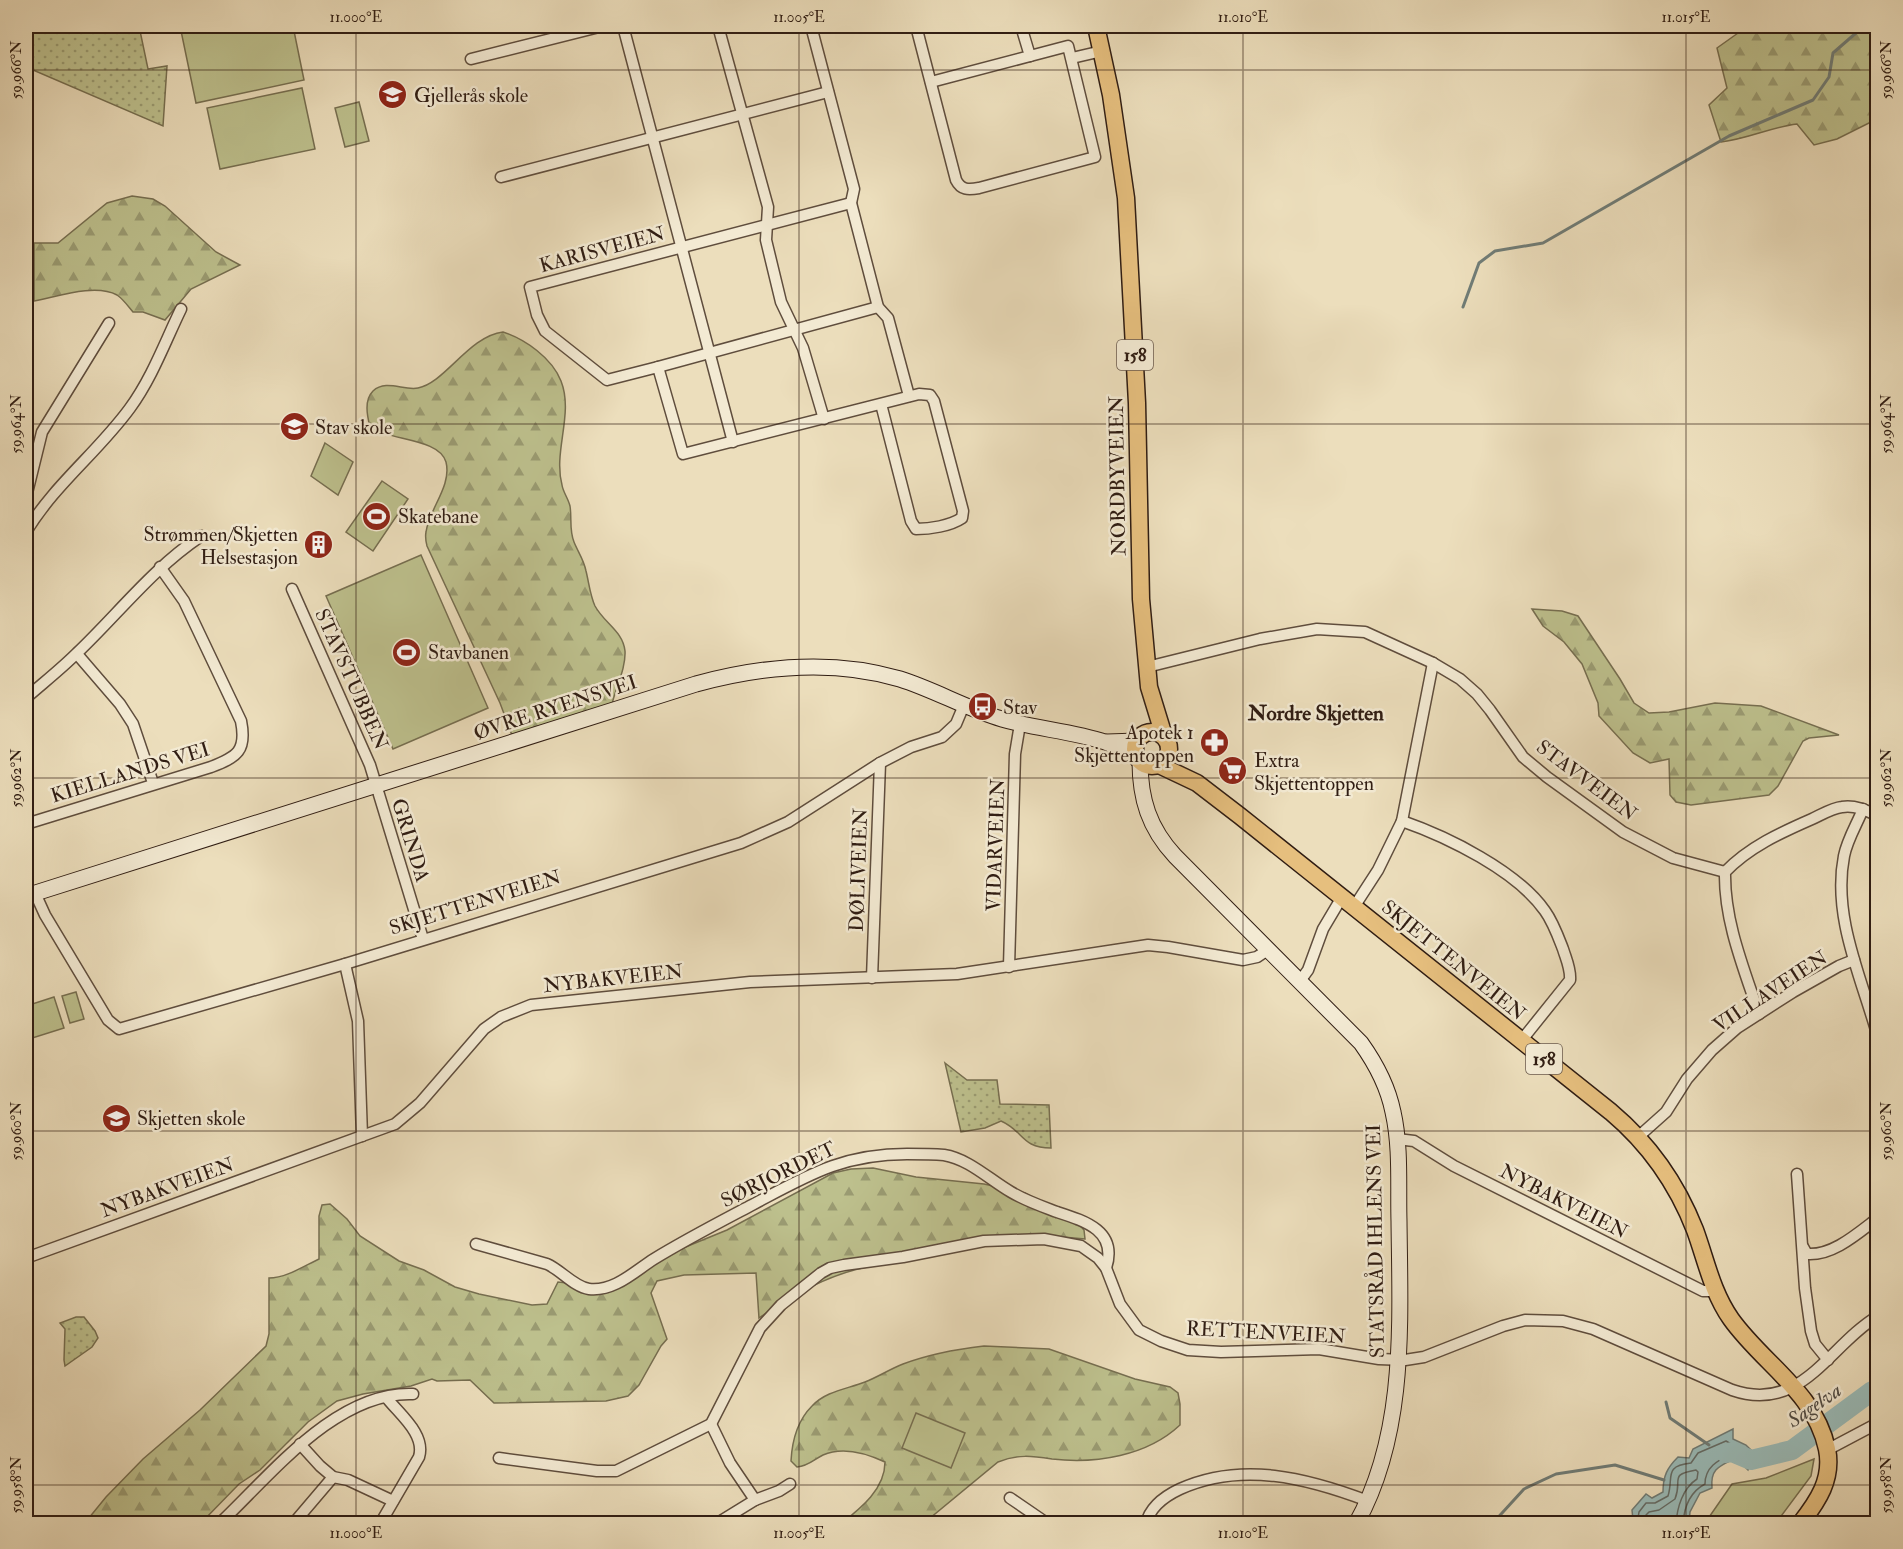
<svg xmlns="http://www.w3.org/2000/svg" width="1903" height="1549" font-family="'IM FELL Double Pica',serif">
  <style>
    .grass { fill: url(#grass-dots); stroke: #766e50; stroke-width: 1.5 }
    .forest { fill: url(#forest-firs); stroke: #766e50; stroke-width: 1.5 }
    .park { fill: #bdc08d; stroke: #766e50; stroke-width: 1.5 }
    .water { fill: #9abbb8; stroke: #707c76; stroke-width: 1.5 }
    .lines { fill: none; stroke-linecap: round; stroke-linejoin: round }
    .shore { stroke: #656c66; stroke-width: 1.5 }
    .stream { stroke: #707c76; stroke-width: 3 }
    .river { stroke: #9abbb8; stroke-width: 20 }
    .street-casing { stroke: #5f4d3d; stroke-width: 13 }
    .secondary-casing { stroke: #301d13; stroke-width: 17 }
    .primary-casing { stroke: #301d13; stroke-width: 19 }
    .street { stroke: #f3ead3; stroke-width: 10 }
    .secondary { stroke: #f3ead3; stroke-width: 15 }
    .primary { stroke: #e6bf7e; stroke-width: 16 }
    .ticks { fill: none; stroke: #301d13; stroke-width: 1.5; stroke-opacity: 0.45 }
    .labels { text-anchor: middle; stroke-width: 5; stroke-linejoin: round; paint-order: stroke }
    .shield { fill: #f3ead3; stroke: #6a5a4d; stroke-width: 1.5 }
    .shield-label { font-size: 18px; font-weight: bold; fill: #301d13 }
    .poi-label { font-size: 20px; fill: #301d13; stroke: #f3ead3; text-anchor: start }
    .street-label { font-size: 20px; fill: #301d13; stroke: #f3ead3 }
    .neighbourhood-label { font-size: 21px; font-weight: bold; fill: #301d13; stroke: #f3ead3 }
    .water-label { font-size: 21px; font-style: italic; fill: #504c45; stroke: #f3ead3 }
    .neatline { fill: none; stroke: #301d13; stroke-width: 2 }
    .ticks-label { font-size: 15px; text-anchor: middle; fill: #301d13 }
  </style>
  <defs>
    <pattern id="grass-dots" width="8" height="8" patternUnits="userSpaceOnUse" patternTransform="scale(1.5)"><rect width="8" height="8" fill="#bdc08d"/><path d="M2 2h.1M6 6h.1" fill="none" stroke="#9a9b72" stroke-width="1.8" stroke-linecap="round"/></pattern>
    <pattern id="forest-firs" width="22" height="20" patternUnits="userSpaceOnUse" patternTransform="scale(1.5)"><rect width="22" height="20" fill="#bdc08d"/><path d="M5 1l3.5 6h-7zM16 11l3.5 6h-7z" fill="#9a9b72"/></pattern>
  </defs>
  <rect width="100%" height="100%" fill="#ecdebc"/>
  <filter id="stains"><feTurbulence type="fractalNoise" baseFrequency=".00333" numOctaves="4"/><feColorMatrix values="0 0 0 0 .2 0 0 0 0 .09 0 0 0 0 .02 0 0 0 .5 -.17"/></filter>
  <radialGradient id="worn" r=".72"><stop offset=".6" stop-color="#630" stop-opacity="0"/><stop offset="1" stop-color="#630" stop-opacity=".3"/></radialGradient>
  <g class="grass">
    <path d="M31 26H139L148 69 167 66 163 126 26 67V34Z"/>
    <path d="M945 1063 967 1080H997L1000 1104 1049 1105 1051 1148C1021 1148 1024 1131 1001 1121L985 1128 961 1132Z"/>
    <path d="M76 1317H84L95 1331 98 1338 92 1347 65 1366 64 1360 65 1329 60 1323Z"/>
  </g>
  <g class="forest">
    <path d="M1744 26H1877V119L1837 139 1814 145 1797 124C1771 127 1748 139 1721 142L1709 105 1727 88 1717 48 1738 33Z"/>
    <path d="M132 196 153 199 165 206 216 252 240 265 191 289 165 320 143 312H133C128 306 123 299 117 295 95 283 56 297 34 301V243H58L107 203Z"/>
    <path d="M503 332C525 339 552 358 561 381 574 414 553 451 562 485 563 492 568 498 570 506 572 518 569 530 574 542 578 552 584 560 586 571 589 583 590 595 595 606 604 623 623 631 625 651 626 668 616 687 612 704L516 746 500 703 427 546C426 542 425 537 426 532 429 509 452 486 446 462 439 438 390 441 370 427 367 415 364 400 373 391 386 379 404 391 418 388 445 383 469 336 503 332Z"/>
    <path d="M1532 609 1562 611 1578 616 1620 679 1634 703 1649 713 1669 712 1715 703 1761 706 1839 735 1809 738 1803 741 1778 786 1769 795 1691 805 1676 802 1670 795 1669 759 1650 763 1633 753 1599 716 1598 703 1582 664 1564 642 1543 626Z"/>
    <path d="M873 1168 916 1177 984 1184 1025 1193 1073 1218 1084 1230 1085 1239C1028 1232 985 1244 930 1256 906 1261 881 1264 858 1269 822 1278 789 1297 759 1318L756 1273 684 1275 657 1281 651 1293 667 1339 661 1346 639 1385 628 1396 606 1401 494 1403 470 1380 437 1381 432 1379 411 1386 363 1394 337 1401 308 1422 260 1470 239 1484 201 1523 84 1524 106 1497 143 1459 200 1410 266 1346 269 1334V1278C286 1278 304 1266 319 1259V1216L322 1205 330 1204 347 1219 360 1236 399 1261 424 1270 455 1287 479 1294 532 1305 547 1304 558 1282 604 1287 666 1255 727 1230 833 1173 851 1169Z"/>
    <path d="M984 1346 1049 1349 1135 1379 1170 1387 1178 1393 1180 1404V1425C1147 1456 1096 1464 1052 1459 1032 1456 1018 1454 998 1462L924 1523H842C861 1508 885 1489 885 1462 866 1453 843 1446 823 1455 813 1460 809 1466 797 1467L791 1461C792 1441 797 1421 812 1406 826 1391 847 1389 865 1382 878 1377 890 1369 903 1364 927 1355 958 1349 984 1346Z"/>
  </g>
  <g class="park">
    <path d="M180 26H293L304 80 196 103Z"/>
    <path d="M302 88 315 149 220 169 207 108Z"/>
    <path d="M359 102 369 141 345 147 335 108Z"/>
    <path d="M325 443 353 462 338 495 311 476Z"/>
    <path d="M382 481 408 499 373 551 346 532Z"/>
    <path d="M421 555 488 708 393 749 326 596Z"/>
    <path d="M76 992 84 1019 70 1023 62 996Z"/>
    <path d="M54 997 64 1028 26 1040V1006Z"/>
    <path d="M916 1413 965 1433 951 1468 902 1448Z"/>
    <path d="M1814 1459 1811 1476 1776 1523H1705L1732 1484 1766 1478Z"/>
  </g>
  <path class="water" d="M1733 1429V1439L1746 1445 1755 1454 1748 1470 1736 1458C1720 1466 1710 1468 1712 1488L1700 1493 1690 1512 1689 1523H1629L1633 1520 1632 1510 1646 1494 1652 1498 1663 1492C1663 1476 1667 1468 1678 1457L1689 1458 1693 1449Z"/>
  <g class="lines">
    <g class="shore">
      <path d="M1637 1524 1639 1512 1646 1503H1655L1668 1496C1674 1477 1663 1466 1691 1463L1698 1453 1726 1441 1736 1447 1737 1451C1722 1459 1705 1464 1705 1484 1690 1492 1684 1507 1683 1524"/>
      <path d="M1645 1524 1646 1515 1649 1512 1659 1510 1675 1499C1683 1479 1668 1475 1696 1470L1698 1472 1697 1479C1683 1488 1677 1507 1676 1524"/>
    </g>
    <g class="stream">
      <path d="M1463 307 1479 263 1495 251 1543 243 1729 136 1813 100 1829 77 1833 53 1864 26"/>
      <path d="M1666 1402 1670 1418 1709 1445"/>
      <path d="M1492 1524 1524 1489 1556 1474 1615 1465 1664 1480"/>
    </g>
    <path class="river" d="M1726 1453 1732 1452 1751 1460 1792 1450 1872 1391 1878 1390"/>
    <defs>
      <g id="street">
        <path d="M623 26 733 442"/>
        <path d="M718 26 768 207 766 240 781 302 803 348 824 419"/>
        <path d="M811 26 854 189 851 203 878 307 888 318 909 396"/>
        <path d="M916 26 956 180C961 190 968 190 979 188L1095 157 1068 46 1030 56"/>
        <path d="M1072 58 1102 51"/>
        <path d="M471 59 603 26"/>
        <path d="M931 82 1030 56 1021 26"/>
        <path d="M501 177 828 92"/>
        <path d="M851 203 530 287 537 315 545 331 607 380 658 367 683 454 919 394 930 395 934 401 963 511 962 518C950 526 930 529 916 529L911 521 881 404"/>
        <path d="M658 367 878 307"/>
        <path d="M26 497 42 432 109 323"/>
        <path d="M26 532C54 485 98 452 130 408 152 378 165 342 181 309"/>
        <path d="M292 589 370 765 423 939"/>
        <path d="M77 654 120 704 133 724 153 783"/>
        <path d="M1147 667 1260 639 1317 629 1365 632 1433 663 1460 679 1477 694 1490 710 1523 757 1547 777 1623 832 1673 858 1725 872"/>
        <path d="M26 698C43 683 61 669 77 653 119 613 152 569 201 536"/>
        <path d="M1863 809C1857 824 1847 840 1844 856 1832 917 1862 979 1878 1037"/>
        <path d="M1402 821C1448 837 1517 871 1545 911 1553 922 1558 936 1563 949 1566 959 1571 969 1570 980L1521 1041"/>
        <path d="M26 824 211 767C237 757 247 751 241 721L184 601 160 567"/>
        <path d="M35 893 45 915 108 1020 119 1029 345 964 741 843 788 822 880 763 911 747 942 737 956 724 964 705"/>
        <path d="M1354 907 1378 870 1402 821 1433 663"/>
        <path d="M345 964 358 1021 362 1136"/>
        <path d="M1009 967 1015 754 1020 724"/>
        <path d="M872 978 880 763"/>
        <path d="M1300 981 1308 970 1323 929 1342 897"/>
        <path d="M1759 1014C1744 969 1724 921 1725 872 1749 847 1780 833 1812 819 1821 815 1832 808 1842 807 1855 805 1866 810 1878 816"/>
        <path d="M1638 1137 1666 1112 1687 1079 1712 1050 1737 1028 1793 992 1839 966 1854 960"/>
        <path d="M1397 1139 1414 1141 1454 1166 1703 1291H1716"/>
        <path d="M1797 1174 1805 1288 1811 1331 1815 1344 1828 1360"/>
        <path d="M476 1244 547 1264C561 1270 574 1287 589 1289 614 1292 635 1271 654 1259 685 1240 718 1223 750 1206 807 1176 841 1154 907 1154 919 1154 932 1154 944 1155 969 1159 990 1180 1011 1192 1026 1201 1041 1206 1057 1212 1085 1221 1118 1231 1106 1268"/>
        <path d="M1803 1247 1807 1254C1833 1256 1858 1233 1878 1218"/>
        <path d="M26 1258 395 1124 420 1103 484 1029 501 1017 531 1005 750 982 957 974 1148 945 1168 947 1243 960 1257 957 1269 949"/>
        <path d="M711 1424 730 1463 755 1500 779 1491 790 1484"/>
        <path d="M300 1444 320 1466 333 1477 348 1480 393 1501"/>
        <path d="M1827 1450 1878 1423"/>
        <path d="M499 1458 597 1471H616L711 1424 760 1328 781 1305 821 1273 830 1268 844 1265 903 1257 984 1241 1044 1239 1081 1246 1098 1258 1106 1268 1120 1304 1139 1330 1161 1341 1188 1350 1221 1352 1319 1349 1379 1359 1405 1360 1424 1357 1503 1326 1525 1320 1563 1321 1593 1329 1732 1390C1802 1414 1828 1346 1878 1316"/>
        <path d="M1010 1498 1048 1524"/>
        <path d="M219 1524C271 1475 336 1391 413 1394"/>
        <path d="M293 1524 333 1477"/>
        <path d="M380 1524 419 1457C426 1434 399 1414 386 1397"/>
        <path d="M716 1524 755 1500"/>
        <path d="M1146 1524C1150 1506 1165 1496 1180 1489 1242 1461 1307 1478 1368 1501"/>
      </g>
      <g id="secondary">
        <path d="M1107 742 1137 741"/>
        <path d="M1140 761C1140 799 1149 828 1175 856L1361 1043C1376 1064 1388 1087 1393 1112 1401 1147 1398 1186 1399 1221 1400 1321 1407 1433 1356 1524"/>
        <path d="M26 896 696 684C762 666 833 659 900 679 935 690 967 709 1002 719 1036 729 1072 731 1105 742 1116 746 1127 753 1138 759"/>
      </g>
      <g id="primary">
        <path d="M1096 26 1111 95 1126 198 1137 403 1141 599 1149 687 1164 736"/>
        <circle cx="1152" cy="749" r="17"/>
        <path d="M1159 765 1197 783 1240 816 1611 1112C1649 1144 1677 1184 1695 1230 1706 1260 1712 1292 1731 1319 1763 1364 1815 1392 1827 1449 1833 1479 1818 1501 1800 1524"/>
      </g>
    </defs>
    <use href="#street" class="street-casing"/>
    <use href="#secondary" class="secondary-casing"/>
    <use href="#primary" class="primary-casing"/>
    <use href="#street" class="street"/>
    <use href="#secondary" class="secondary"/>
    <use href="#primary" class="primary"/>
  </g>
  <path class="ticks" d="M356 26V1524M799 26V1524M1243 26V1524M1686 26V1524M26 70H1878M26 424H1878M26 778H1878M26 1131H1878M26 1485H1878"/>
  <defs>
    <symbol id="school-disc" viewBox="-11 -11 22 22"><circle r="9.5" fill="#8f2418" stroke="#f3ead3"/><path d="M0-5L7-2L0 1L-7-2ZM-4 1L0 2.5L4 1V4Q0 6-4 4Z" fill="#fff"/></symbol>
    <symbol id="stadium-disc" viewBox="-11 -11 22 22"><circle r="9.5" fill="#8f2418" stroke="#f3ead3"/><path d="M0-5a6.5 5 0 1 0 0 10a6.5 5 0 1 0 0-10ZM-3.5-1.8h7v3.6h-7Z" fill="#fff"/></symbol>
    <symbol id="building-disc" viewBox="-11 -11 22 22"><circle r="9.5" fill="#8f2418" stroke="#f3ead3"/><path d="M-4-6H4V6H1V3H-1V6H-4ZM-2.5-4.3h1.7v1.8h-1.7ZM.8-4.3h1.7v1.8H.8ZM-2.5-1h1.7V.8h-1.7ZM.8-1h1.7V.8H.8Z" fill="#fff"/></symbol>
    <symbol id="bus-disc" viewBox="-11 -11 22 22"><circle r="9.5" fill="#8f2418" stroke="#f3ead3"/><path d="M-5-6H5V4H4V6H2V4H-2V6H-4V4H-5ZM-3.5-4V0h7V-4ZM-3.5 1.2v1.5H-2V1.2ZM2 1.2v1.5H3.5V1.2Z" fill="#fff"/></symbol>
    <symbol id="pharmacy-disc" viewBox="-11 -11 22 22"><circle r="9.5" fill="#8f2418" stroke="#f3ead3"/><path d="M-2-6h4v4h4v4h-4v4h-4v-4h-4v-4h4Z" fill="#fff"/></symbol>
    <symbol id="supermarket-disc" viewBox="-11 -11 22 22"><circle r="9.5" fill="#8f2418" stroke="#f3ead3"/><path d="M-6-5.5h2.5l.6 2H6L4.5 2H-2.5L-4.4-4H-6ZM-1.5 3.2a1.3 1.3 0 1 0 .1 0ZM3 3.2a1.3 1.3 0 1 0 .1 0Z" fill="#fff"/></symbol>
  </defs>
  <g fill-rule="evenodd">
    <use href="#school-disc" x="376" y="78" width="33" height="33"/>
    <use href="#school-disc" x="278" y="410" width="33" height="33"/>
    <use href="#stadium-disc" x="360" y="500" width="33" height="33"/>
    <use href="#building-disc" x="302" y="528" width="33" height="33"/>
    <use href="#stadium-disc" x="390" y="636" width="33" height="33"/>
    <use href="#bus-disc" x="966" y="690" width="33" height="33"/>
    <use href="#pharmacy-disc" x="1198" y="726" width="33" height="33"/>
    <use href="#supermarket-disc" x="1216" y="754" width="33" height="33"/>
    <use href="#school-disc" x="100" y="1102" width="33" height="33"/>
  </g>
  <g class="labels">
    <g class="shield">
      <rect x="1117" y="340" width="36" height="30" rx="4.5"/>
      <rect x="1526" y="1044" width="36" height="30" rx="4.5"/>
    </g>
    <g class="shield-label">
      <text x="1135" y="361">158</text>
      <text x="1544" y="1065">158</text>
    </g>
    <g class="poi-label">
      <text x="414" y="102">Gjellerås skole</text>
      <text x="315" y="434">Stav skole</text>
      <text x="398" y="523">Skatebane</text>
      <text x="298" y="541" text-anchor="end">Strømmen/Skjetten<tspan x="298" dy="23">Helsestasjon</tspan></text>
      <text x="428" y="659">Stavbanen</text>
      <text x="1003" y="714">Stav</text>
      <text x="1194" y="739" text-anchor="end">Apotek 1<tspan x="1194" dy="23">Skjettentoppen</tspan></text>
      <text x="1254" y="767">Extra<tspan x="1254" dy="23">Skjettentoppen</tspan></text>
      <text x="137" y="1125">Skjetten skole</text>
    </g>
    <g class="street-label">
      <text transform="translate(602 249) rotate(-15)" y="7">KARISVEIEN</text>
      <text transform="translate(1117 476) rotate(-91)" y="7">NORDBYVEIEN</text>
      <text transform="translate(352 679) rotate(66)" y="7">STAVSTUBBEN</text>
      <text transform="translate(555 707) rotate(-18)" y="7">ØVRE RYENSVEI</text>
      <text transform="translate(130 772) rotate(-17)" y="7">KIELLANDS VEI</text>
      <text transform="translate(1587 780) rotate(37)" y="7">STAVVEIEN</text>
      <text transform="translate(411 840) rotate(73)" y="7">GRINDA</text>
      <text transform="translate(995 845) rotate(-88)" y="7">VIDARVEIEN</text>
      <text transform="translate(858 870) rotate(-88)" y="7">DØLIVEIEN</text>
      <text transform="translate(475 902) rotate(-17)" y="7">SKJETTENVEIEN</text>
      <text transform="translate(1454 960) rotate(39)" y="7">SKJETTENVEIEN</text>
      <text transform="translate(613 978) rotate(-6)" y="7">NYBAKVEIEN</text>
      <text transform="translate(1770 991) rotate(-33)" y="7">VILLAVEIEN</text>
      <text transform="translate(778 1174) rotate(-26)" y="7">SØRJORDET</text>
      <text transform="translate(167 1187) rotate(-20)" y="7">NYBAKVEIEN</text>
      <text transform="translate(1564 1201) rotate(27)" y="7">NYBAKVEIEN</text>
      <text transform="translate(1375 1241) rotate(-91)" y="7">STATSRÅD IHLENS VEI</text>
      <text transform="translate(1266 1332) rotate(3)" y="7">RETTENVEIEN</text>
    </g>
    <g class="neighbourhood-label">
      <text x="1316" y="720">Nordre Skjetten</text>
    </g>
    <g class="water-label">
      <text transform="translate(1814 1405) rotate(-35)" y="7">Sagelva</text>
    </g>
  </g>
  <rect width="1903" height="1549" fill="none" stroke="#ecdebc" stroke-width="66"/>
  <rect x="33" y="33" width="1837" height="1483" class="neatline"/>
  <g class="ticks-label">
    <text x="356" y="22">11.000°E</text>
    <text x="799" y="22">11.005°E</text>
    <text x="1243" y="22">11.010°E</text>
    <text x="1686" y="22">11.015°E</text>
    <text transform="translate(16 70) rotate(-90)" y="5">59.966°N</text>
    <text transform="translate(1886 70) rotate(-90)" y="5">59.966°N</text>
    <text transform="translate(16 424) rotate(-90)" y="5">59.964°N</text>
    <text transform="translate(1886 424) rotate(-90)" y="5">59.964°N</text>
    <text transform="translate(16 778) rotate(-90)" y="5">59.962°N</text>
    <text transform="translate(1886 778) rotate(-90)" y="5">59.962°N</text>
    <text transform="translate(16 1131) rotate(-90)" y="5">59.960°N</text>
    <text transform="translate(1886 1131) rotate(-90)" y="5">59.960°N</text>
    <text transform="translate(16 1485) rotate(-90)" y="5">59.958°N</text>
    <text transform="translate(1886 1485) rotate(-90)" y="5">59.958°N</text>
    <text x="356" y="1538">11.000°E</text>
    <text x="799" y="1538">11.005°E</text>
    <text x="1243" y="1538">11.010°E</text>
    <text x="1686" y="1538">11.015°E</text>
  </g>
  <rect width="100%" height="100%" filter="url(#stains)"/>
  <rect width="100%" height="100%" fill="url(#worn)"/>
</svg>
